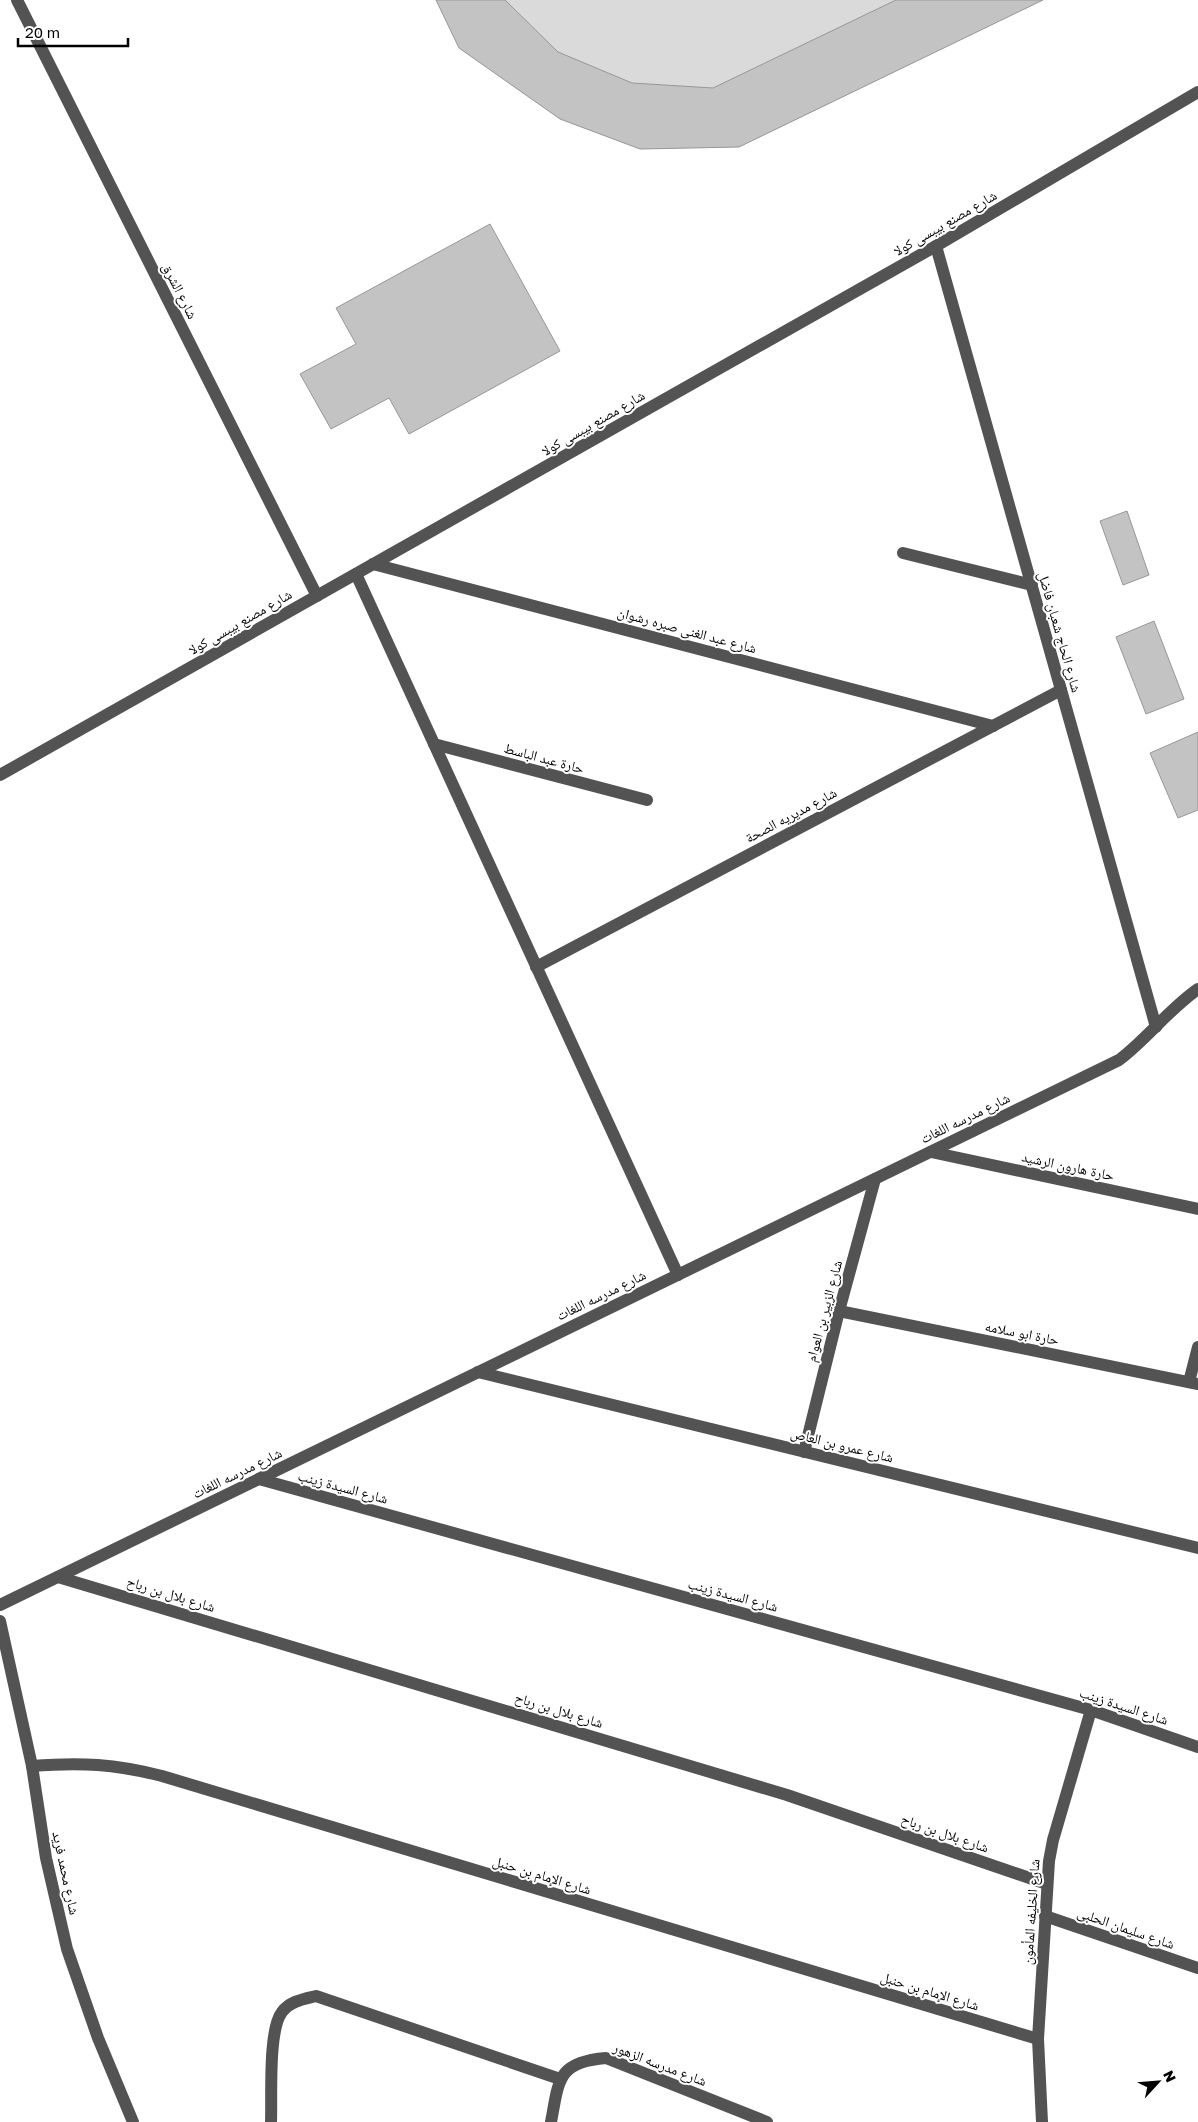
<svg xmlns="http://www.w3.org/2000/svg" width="1198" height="2122" font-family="'Golos Text','Noto Naskh Arabic',sans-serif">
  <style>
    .green { fill: #dadada }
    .building { fill: #c3c3c3; stroke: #979797 }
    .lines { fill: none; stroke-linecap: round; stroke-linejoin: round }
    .minor { stroke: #535353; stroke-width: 12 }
    .labels { text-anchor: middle; stroke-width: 4; stroke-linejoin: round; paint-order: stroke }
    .street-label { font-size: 14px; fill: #000; stroke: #fff }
  </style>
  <rect width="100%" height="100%" fill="#fff"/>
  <path class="green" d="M436 0H1043L739 147 640 149 560 119 459 48Z"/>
  <g class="building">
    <path d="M436 0H505L558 52 632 83 713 88 896 0H1043L739 147 640 149 560 119 459 48Z"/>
    <path d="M490 224 560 351 409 434 389 398 331 429 300 374 356 344 336 308Z"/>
    <path d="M1127 511 1149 575 1123 585 1100 521Z"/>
    <path d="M1154 621 1184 699 1146 714 1116 637Z"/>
    <path d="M1198 732V810L1178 818 1150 753Z"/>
  </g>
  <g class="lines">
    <g class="minor">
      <path d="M17 0 317 596"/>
      <path d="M936 246 1156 1027"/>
      <path d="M903 553 1032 585"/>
      <path d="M373 564 993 726"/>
      <path d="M356 574 678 1275"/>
      <path d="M434 744 647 800"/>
      <path d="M0 775 936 246 1198 92"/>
      <path d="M536 967 1061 690"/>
      <path d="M931 1152 1198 1209"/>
      <path d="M839 1311 1198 1384"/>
      <path d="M478 1372 1198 1548"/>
      <path d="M1189 1382 1198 1347"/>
      <path d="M804 1452 839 1311 875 1179"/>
      <path d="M259 1479 1091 1710 1198 1747"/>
      <path d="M58 1577 787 1795 1047 1884"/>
      <path d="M0 1605 1119 1060C1147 1039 1169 1009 1198 989"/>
      <path d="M0 1621 32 1766 46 1858 67 1949 98 2038 133 2122"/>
      <path d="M32 1766C81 1762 115 1764 162 1776L1038 2039"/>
      <path d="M1045 1916 1198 1968"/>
      <path d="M271 2122C272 2097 268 2030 282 2012 290 2001 304 1999 316 1996L560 2079"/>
      <path d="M551 2122C559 2080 557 2062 606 2058L767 2122"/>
      <path d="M1042 2122 1038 2039 1049 1861 1053 1840 1091 1710"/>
    </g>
  </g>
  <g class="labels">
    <g class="street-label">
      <text transform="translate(945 223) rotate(-30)" y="5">شارع مصنع بيبسى كولا</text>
      <text transform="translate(180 291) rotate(63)" y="5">شارع الشرق</text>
      <text transform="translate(593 423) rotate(-30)" y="5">شارع مصنع بيبسى كولا</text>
      <text transform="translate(240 622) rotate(-30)" y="5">شارع مصنع بيبسى كولا</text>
      <text transform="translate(687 630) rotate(15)" y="5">شارع عبد الغنى صبره رشوان</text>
      <text transform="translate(1060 632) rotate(74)" y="5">شارع الحاج شعبان فاضل</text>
      <text transform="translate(544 758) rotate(15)" y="5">حارة عبد الباسط</text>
      <text transform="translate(791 815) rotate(-28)" y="5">شارع مديريه الصحة</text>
      <text transform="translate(965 1118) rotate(-26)" y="5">شارع مدرسه اللغات</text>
      <text transform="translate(1068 1166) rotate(12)" y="5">حارة هارون الرشيد</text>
      <text transform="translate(601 1295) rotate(-26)" y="5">شارع مدرسه اللغات</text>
      <text transform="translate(824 1311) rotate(-75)" y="5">شارع الزبير بن العوام</text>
      <text transform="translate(1022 1333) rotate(11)" y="5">حارة ابو سلامه</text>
      <text transform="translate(842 1445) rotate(14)" y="5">شارع عمرو بن العاص</text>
      <text transform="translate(237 1473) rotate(-26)" y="5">شارع مدرسه اللغات</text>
      <text transform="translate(343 1487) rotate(15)" y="5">شارع السيدة زينب</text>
      <text transform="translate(171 1594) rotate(17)" y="5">شارع بلال بن رباح</text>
      <text transform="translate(733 1595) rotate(15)" y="5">شارع السيدة زينب</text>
      <text transform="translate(1124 1706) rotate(18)" y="5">شارع السيدة زينب</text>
      <text transform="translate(559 1710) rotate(17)" y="5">شارع بلال بن رباح</text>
      <text transform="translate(945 1833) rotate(19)" y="5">شارع بلال بن رباح</text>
      <text transform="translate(66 1873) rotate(78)" y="5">شارع محمد فريد</text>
      <text transform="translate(542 1875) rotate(17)" y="5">شارع الإمام بن حنبل</text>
      <text transform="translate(1031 1912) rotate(-86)" y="5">شارع الخليفه المأمون</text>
      <text transform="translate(1126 1928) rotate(19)" y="5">شارع سليمان الحلبى</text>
      <text transform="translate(930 1991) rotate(17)" y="5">شارع الإمام بن حنبل</text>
      <text transform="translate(660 2064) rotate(21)" y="5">شارع مدرسه الزهور</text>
    </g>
  </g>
  <g transform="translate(1158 2082) rotate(64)" stroke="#ffffff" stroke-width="4" paint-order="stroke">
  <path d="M0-4L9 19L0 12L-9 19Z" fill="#000000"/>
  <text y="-8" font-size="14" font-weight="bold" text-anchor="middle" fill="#000000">N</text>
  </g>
  <path d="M18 38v8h110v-8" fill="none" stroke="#000000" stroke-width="2.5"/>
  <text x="25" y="38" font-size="15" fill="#000000" stroke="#ffffff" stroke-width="4" paint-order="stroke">20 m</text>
</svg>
